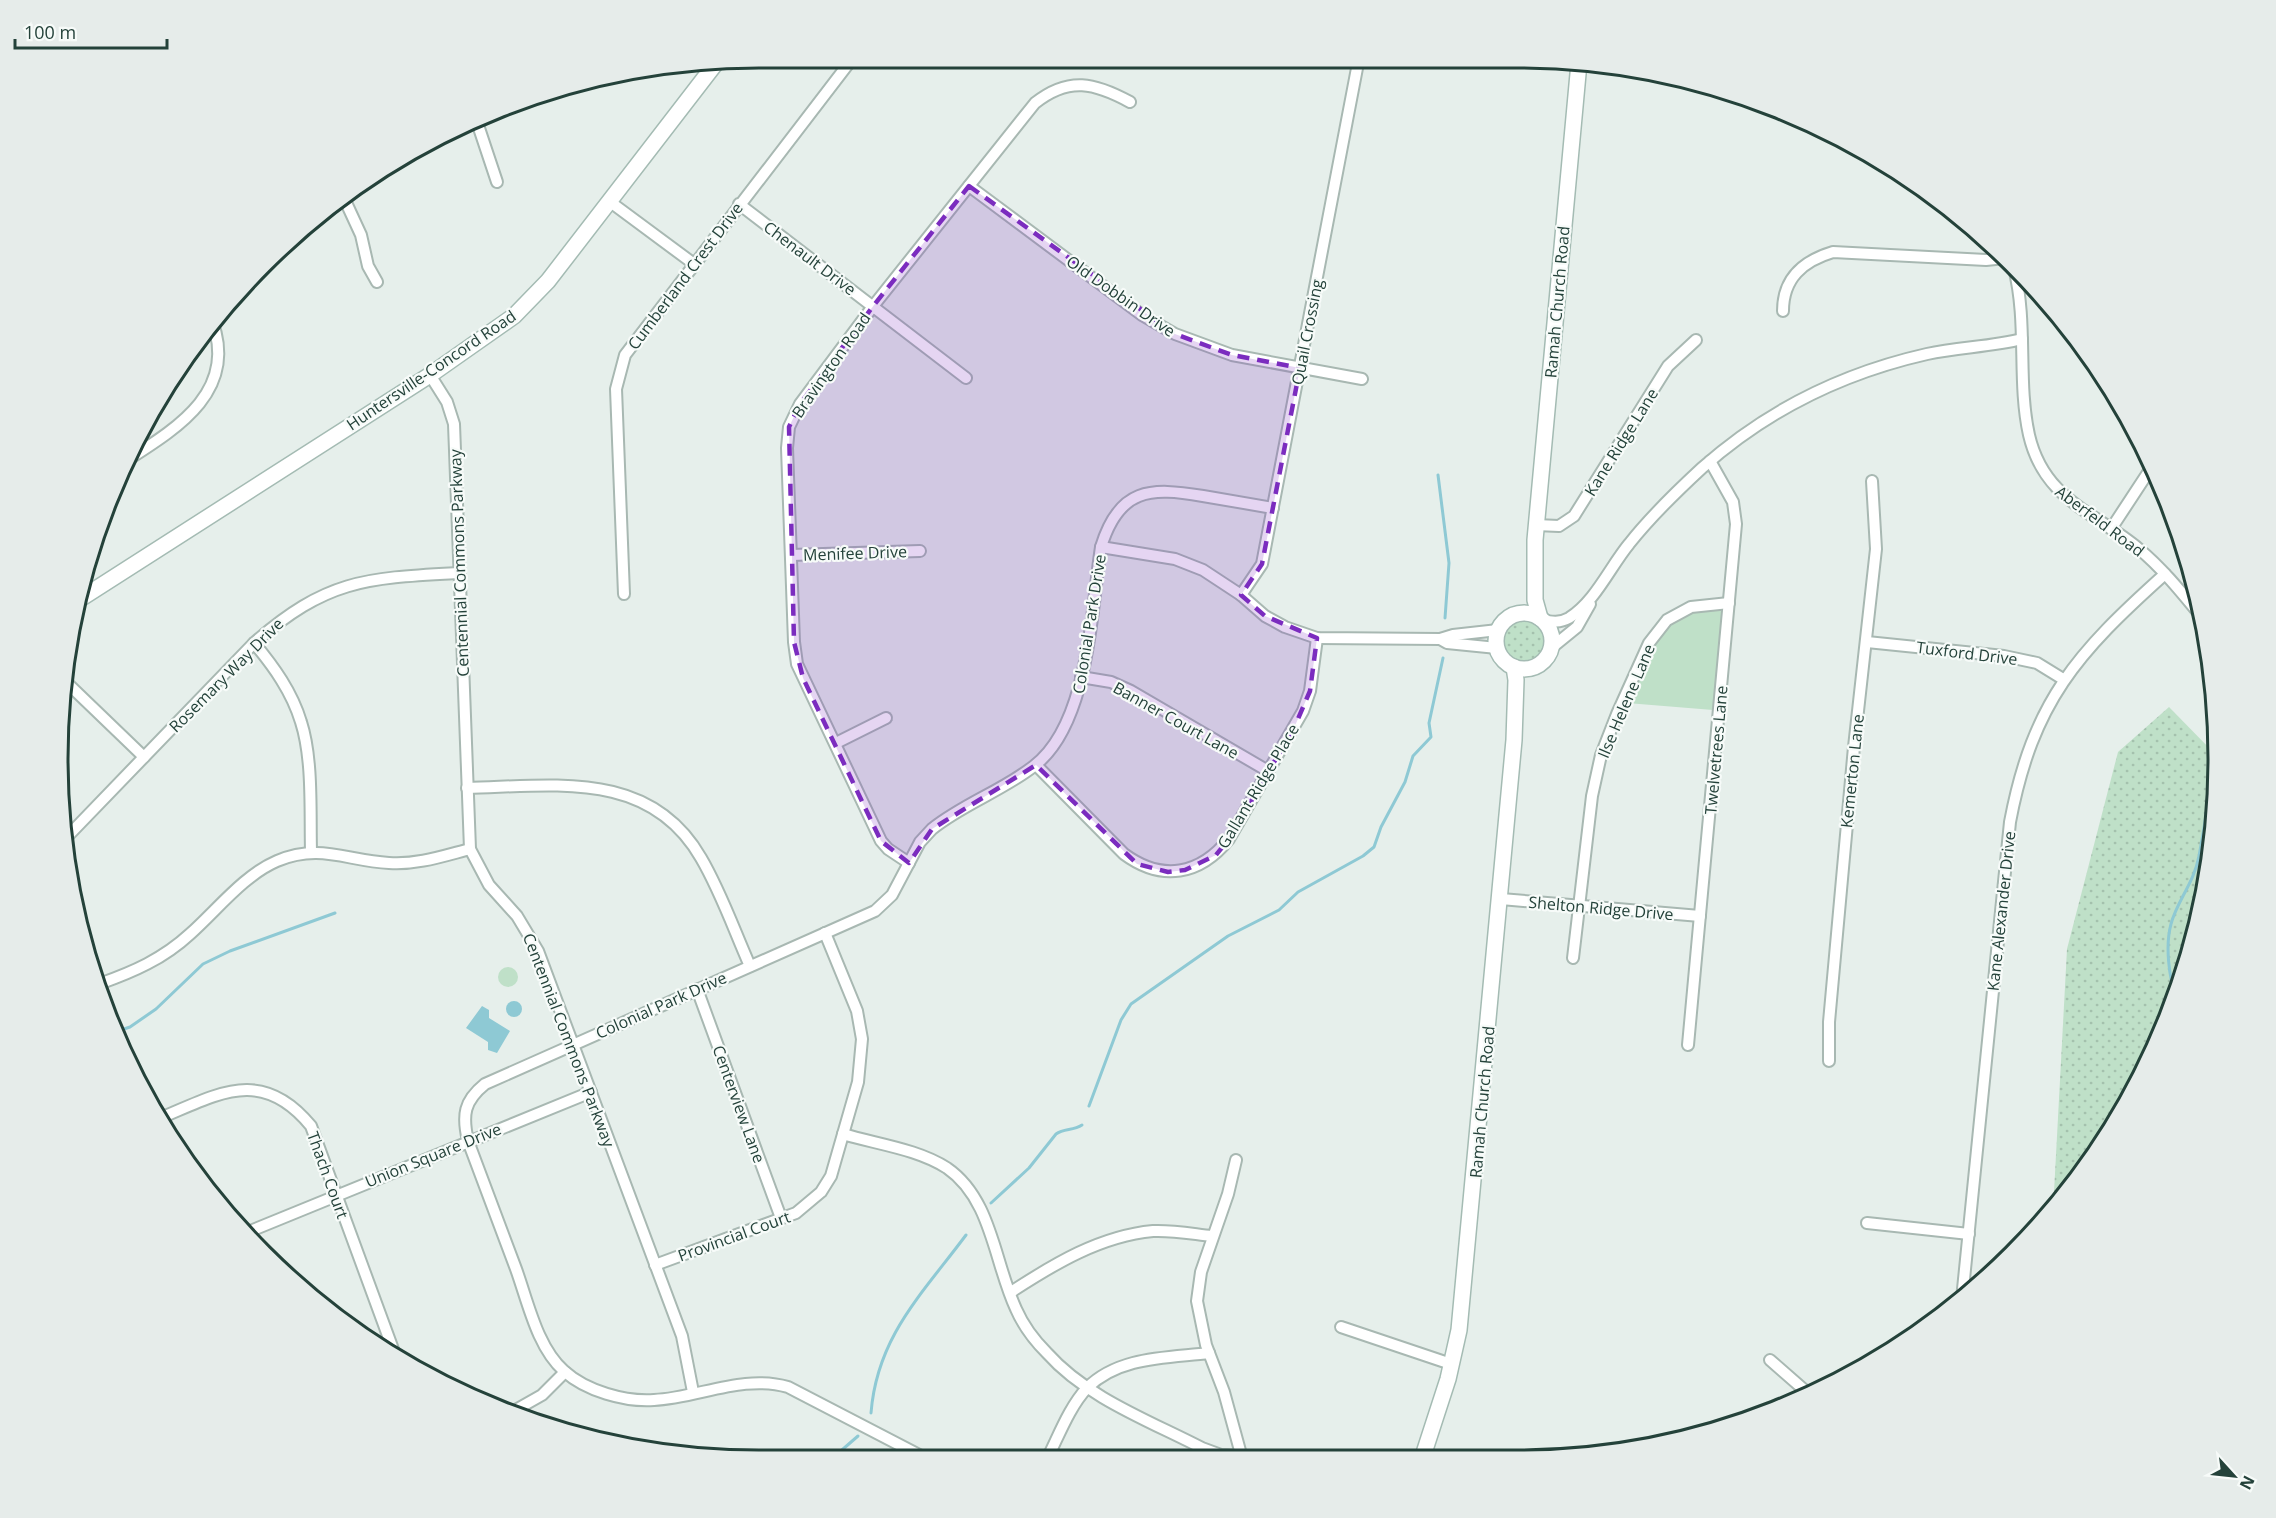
<svg xmlns="http://www.w3.org/2000/svg" width="2276" height="1518" font-family="'Open Sans',sans-serif">
  <style>
    .grass { fill: url(#grass-dots) }
    .park { fill: #bfe0c8 }
    .water { fill: #8ec9d4 }
    .lines { fill: none; stroke-linecap: round; stroke-linejoin: round }
    .stream { stroke: #8ec9d4; stroke-width: 3 }
    .street-casing { stroke: #a8b8b2; stroke-width: 14 }
    .secondary-casing { stroke: #a4bbb3; stroke-width: 18 }
    .street { stroke: #fff; stroke-width: 10 }
    .secondary { stroke: #fff; stroke-width: 15 }
    .marked { fill: #7b2cbf; fill-opacity: 0.2; stroke: #7b2cbf; stroke-width: 4.5; stroke-dasharray: 12 8; stroke-linejoin: round }
    .labels { text-anchor: middle; stroke-width: 4.5; stroke-linejoin: round; paint-order: stroke }
    .street-label { font-size: 16px; fill: #24423a; stroke: #f7fbf9 }
    .rim { fill: none; stroke: #24423a; stroke-width: 3 }
  </style>
  <defs>
    <pattern id="grass-dots" width="8" height="8" patternUnits="userSpaceOnUse" patternTransform="scale(1.5)"><rect width="8" height="8" fill="#bfe0c8"/><path d="M2 2h.1M6 6h.1" fill="none" stroke="#a4c1ad" stroke-width="1.8" stroke-linecap="round"/></pattern>
  </defs>
  <rect width="100%" height="100%" fill="#e6efeb"/>
  <g class="grass">
    <circle cx="1524" cy="641" r="28"/>
    <path d="M2169 707 2216 755 2213 851 2182 985 2125 1110 2053 1211 2067 949 2118 752Z"/>
  </g>
  <g class="park">
    <path d="M1719 609 1723 613 1724 620 1713 710 1627 703C1640 674 1655 621 1690 612 1699 610 1709 610 1719 609Z"/>
    <circle cx="508" cy="977" r="10"/>
  </g>
  <g class="water">
    <circle cx="514" cy="1009" r="8"/>
    <path d="M482 1006 489 1010V1018L510 1031 497 1053 488 1050V1042L466 1028Z"/>
  </g>
  <g class="lines">
    <g class="stream">
      <path d="M1438 475 1449 563 1445 618"/>
      <path d="M2207 655 2209 661"/>
      <path d="M2176 998C2169 977 2165 946 2171 924 2177 901 2194 883 2199 856 2208 808 2215 759 2217 710"/>
      <path d="M118 1031 130 1027 156 1009 203 964 230 951 335 913"/>
      <path d="M1089 1106 1121 1020 1131 1004 1228 936 1279 910 1298 892 1363 856 1374 847 1381 827 1405 782 1413 756 1431 737 1429 723 1443 658"/>
      <path d="M991 1203 1029 1168 1056 1134C1064 1128 1073 1131 1082 1125"/>
      <path d="M871 1413C877 1336 923 1293 966 1235"/>
      <path d="M835 1456 858 1436"/>
    </g>
    <defs>
      <g id="street">
        <path d="M477 122 497 182"/>
        <path d="M969 186 1142 315 1175 334 1232 355 1362 379"/>
        <path d="M343 196 361 235 368 266 377 282"/>
        <path d="M609 201 694 264"/>
        <path d="M739 204 966 378"/>
        <path d="M2014 268C2028 323 2017 381 2029 435 2044 500 2095 512 2139 549 2163 569 2182 593 2201 616"/>
        <path d="M1783 311C1783 278 1803 261 1833 252L1986 260 2005 258"/>
        <path d="M430 375 447 402 454 424 470 849 489 885 517 916 538 951 682 1336 693 1392"/>
        <path d="M129 459C179 427 238 390 212 321"/>
        <path d="M1536 525 1559 526 1574 516 1668 366 1696 340"/>
        <path d="M2111 529 2153 465"/>
        <path d="M1101 547 1175 559 1203 570 1241 595 1265 616 1285 627 1317 638 1440 639 1453 635 1498 630"/>
        <path d="M791 555 920 551"/>
        <path d="M624 594 616 389 625 355 849 63"/>
        <path d="M1241 595 1262 564 1358 63"/>
        <path d="M1542 620C1552 622 1560 623 1569 618 1595 602 1610 567 1629 544 1651 516 1676 492 1702 468 1766 411 1843 373 1927 354 1958 347 1991 347 2022 339"/>
        <path d="M1440 639 1447 643 1497 648"/>
        <path d="M1867 642 2004 656 2037 663 2063 679"/>
        <path d="M254 643C274 667 292 692 301 722 313 759 310 812 311 851"/>
        <path d="M1550 649 1577 627 1590 604"/>
        <path d="M1081 677 1111 682 1131 691 1268 771"/>
        <path d="M64 680 144 757"/>
        <path d="M836 743 886 718"/>
        <path d="M1036 765 1124 854C1162 882 1200 875 1229 839L1303 711 1310 691 1317 638"/>
        <path d="M467 788C554 786 650 769 701 858 721 892 734 930 750 966"/>
        <path d="M64 840 254 643C327 579 366 578 459 573"/>
        <path d="M909 863 888 849 881 841 797 664 794 642 787 448 789 427 800 404 874 305 1035 103C1069 76 1095 83 1130 102"/>
        <path d="M1501 899 1700 916"/>
        <path d="M1573 958 1592 796 1601 755 1617 714 1649 643 1667 620 1691 607 1729 603"/>
        <path d="M99 984C133 972 163 959 190 934 217 910 244 875 277 861 320 843 347 861 389 863 417 865 443 856 470 849"/>
        <path d="M697 989 781 1218"/>
        <path d="M1688 1045 1736 524 1733 502 1710 461"/>
        <path d="M1829 1061V1022L1854 747 1876 549 1872 481"/>
        <path d="M158 1119C217 1095 261 1065 311 1126L394 1352"/>
        <path d="M843 1134C876 1144 918 1149 947 1168 992 1199 994 1262 1016 1309 1023 1325 1035 1341 1047 1353 1087 1398 1150 1421 1202 1448L1221 1455 1241 1456"/>
        <path d="M1236 1160 1228 1194 1201 1272 1197 1301 1206 1345 1224 1392 1242 1458"/>
        <path d="M1867 1223 1969 1234"/>
        <path d="M243 1234 591 1092"/>
        <path d="M655 1265 796 1213 821 1192 831 1176 858 1082 862 1039 857 1011 825 933"/>
        <path d="M1011 1292C1054 1264 1100 1236 1153 1231 1172 1230 1193 1234 1212 1236"/>
        <path d="M1962 1299 2010 822C2033 701 2077 653 2165 574"/>
        <path d="M1341 1327 1451 1364"/>
        <path d="M1770 1360 1810 1395"/>
        <path d="M512 1412 542 1395 565 1372"/>
        <path d="M921 1456 788 1387C743 1374 698 1398 654 1400 625 1402 586 1391 564 1371 537 1347 528 1302 516 1269 500 1226 484 1183 468 1141 462 1115 464 1101 485 1084L875 911 892 895 920 842 932 829C963 804 1002 791 1034 766 1089 724 1091 611 1101 547 1119 488 1150 487 1203 496 1226 500 1249 504 1273 508"/>
        <path d="M1048 1457C1059 1435 1070 1406 1087 1388 1119 1356 1168 1358 1209 1353"/>
      </g>
      <g id="secondary">
        <path d="M77 601 430 375 514 316 548 281 716 63"/>
        <circle cx="1524" cy="641" r="28"/>
        <path d="M1540 618 1535 600V540L1579 63"/>
        <path d="M1422 1459 1448 1379 1459 1330 1514 740 1516 680 1514 667"/>
      </g>
    </defs>
    <use href="#street" class="street-casing"/>
    <use href="#secondary" class="secondary-casing"/>
    <use href="#street" class="street"/>
    <use href="#secondary" class="secondary"/>
  </g>
  <path class="marked" d="M969 186 1175 334 1232 355 1300 368 1262 564 1241 595 1265 616 1317 638 1310 691 1294 728 1229 839 1216 855 1185 870 1168 872 1137 864 1036 765 932 829 909 863 881 841 803 678 794 642 789 427 800 404 874 305Z"/>
  <g class="labels">
    <g class="street-label">
      <text transform="translate(810 258) rotate(37)" y="6">Chenault Drive</text>
      <text transform="translate(685 276) rotate(-53)" y="6">Cumberland Crest Drive</text>
      <text transform="translate(1121 296) rotate(35)" y="6">Old Dobbin Drive</text>
      <text transform="translate(1557 302) rotate(-85)" y="6">Ramah Church Road</text>
      <text transform="translate(1307 332) rotate(-79)" y="6">Quail Crossing</text>
      <text transform="translate(831 365) rotate(-55)" y="6">Bravington Road</text>
      <text transform="translate(431 370) rotate(-34)" y="6">Huntersville-Concord Road</text>
      <text transform="translate(1621 442) rotate(-58)" y="6">Kane Ridge Lane</text>
      <text transform="translate(2100 521) rotate(37)" y="6">Aberfeld Road</text>
      <text transform="translate(855 553) rotate(-2)" y="6">Menifee Drive</text>
      <text transform="translate(459 563) rotate(-92)" y="6">Centennial Commons Parkway</text>
      <text transform="translate(1089 624) rotate(-81)" y="6">Colonial Park Drive</text>
      <text transform="translate(1967 653) rotate(7)" y="6">Tuxford Drive</text>
      <text transform="translate(226 675) rotate(-45)" y="6">Rosemary Way Drive</text>
      <text transform="translate(1626 701) rotate(-67)" y="6">Ilse Helene Lane</text>
      <text transform="translate(1176 720) rotate(29)" y="6">Banner Court Lane</text>
      <text transform="translate(1716 750) rotate(-85)" y="6">Twelvetrees Lane</text>
      <text transform="translate(1852 771) rotate(-84)" y="6">Kemerton Lane</text>
      <text transform="translate(1258 786) rotate(-59)" y="6">Gallant Ridge Place</text>
      <text transform="translate(1601 908) rotate(5)" y="6">Shelton Ridge Drive</text>
      <text transform="translate(2001 911) rotate(-84)" y="6">Kane Alexander Drive</text>
      <text transform="translate(661 1005) rotate(-24)" y="6">Colonial Park Drive</text>
      <text transform="translate(569 1040) rotate(69)" y="6">Centennial Commons Parkway</text>
      <text transform="translate(1482 1102) rotate(-85)" y="6">Ramah Church Road</text>
      <text transform="translate(739 1104) rotate(70)" y="6">Centerview Lane</text>
      <text transform="translate(433 1155) rotate(-22)" y="6">Union Square Drive</text>
      <text transform="translate(328 1175) rotate(70)" y="6">Thach Court</text>
      <text transform="translate(734 1236) rotate(-20)" y="6">Provincial Court</text>
    </g>
  </g>
  <path d="M0 0H2276V1518H0ZM759 68H1517A691 691 0 0 1 2208 759V759A691 691 0 0 1 1517 1450H759A691 691 0 0 1 68 759V759A691 691 0 0 1 759 68Z" fill="#e6ecea" fill-rule="evenodd"/>
  <path class="rim" d="M759 68H1517A691 691 0 0 1 2208 759V759A691 691 0 0 1 1517 1450H759A691 691 0 0 1 68 759V759A691 691 0 0 1 759 68Z"/>
  <g transform="translate(2234 1476) rotate(117)" stroke="#f7fbf9" stroke-width="4.5" paint-order="stroke">
  <path d="M0-4.5L10 22L0 15L-10 22Z" fill="#24423a"/>
  <text y="-9" font-size="16" font-weight="bold" text-anchor="middle" fill="#24423a">N</text>
  </g>
  <path d="M15 39v9h152v-9" fill="none" stroke="#24423a" stroke-width="3"/>
  <text x="24" y="39" font-size="18" fill="#24423a" stroke="#f7fbf9" stroke-width="4.5" paint-order="stroke">100 m</text>
</svg>
